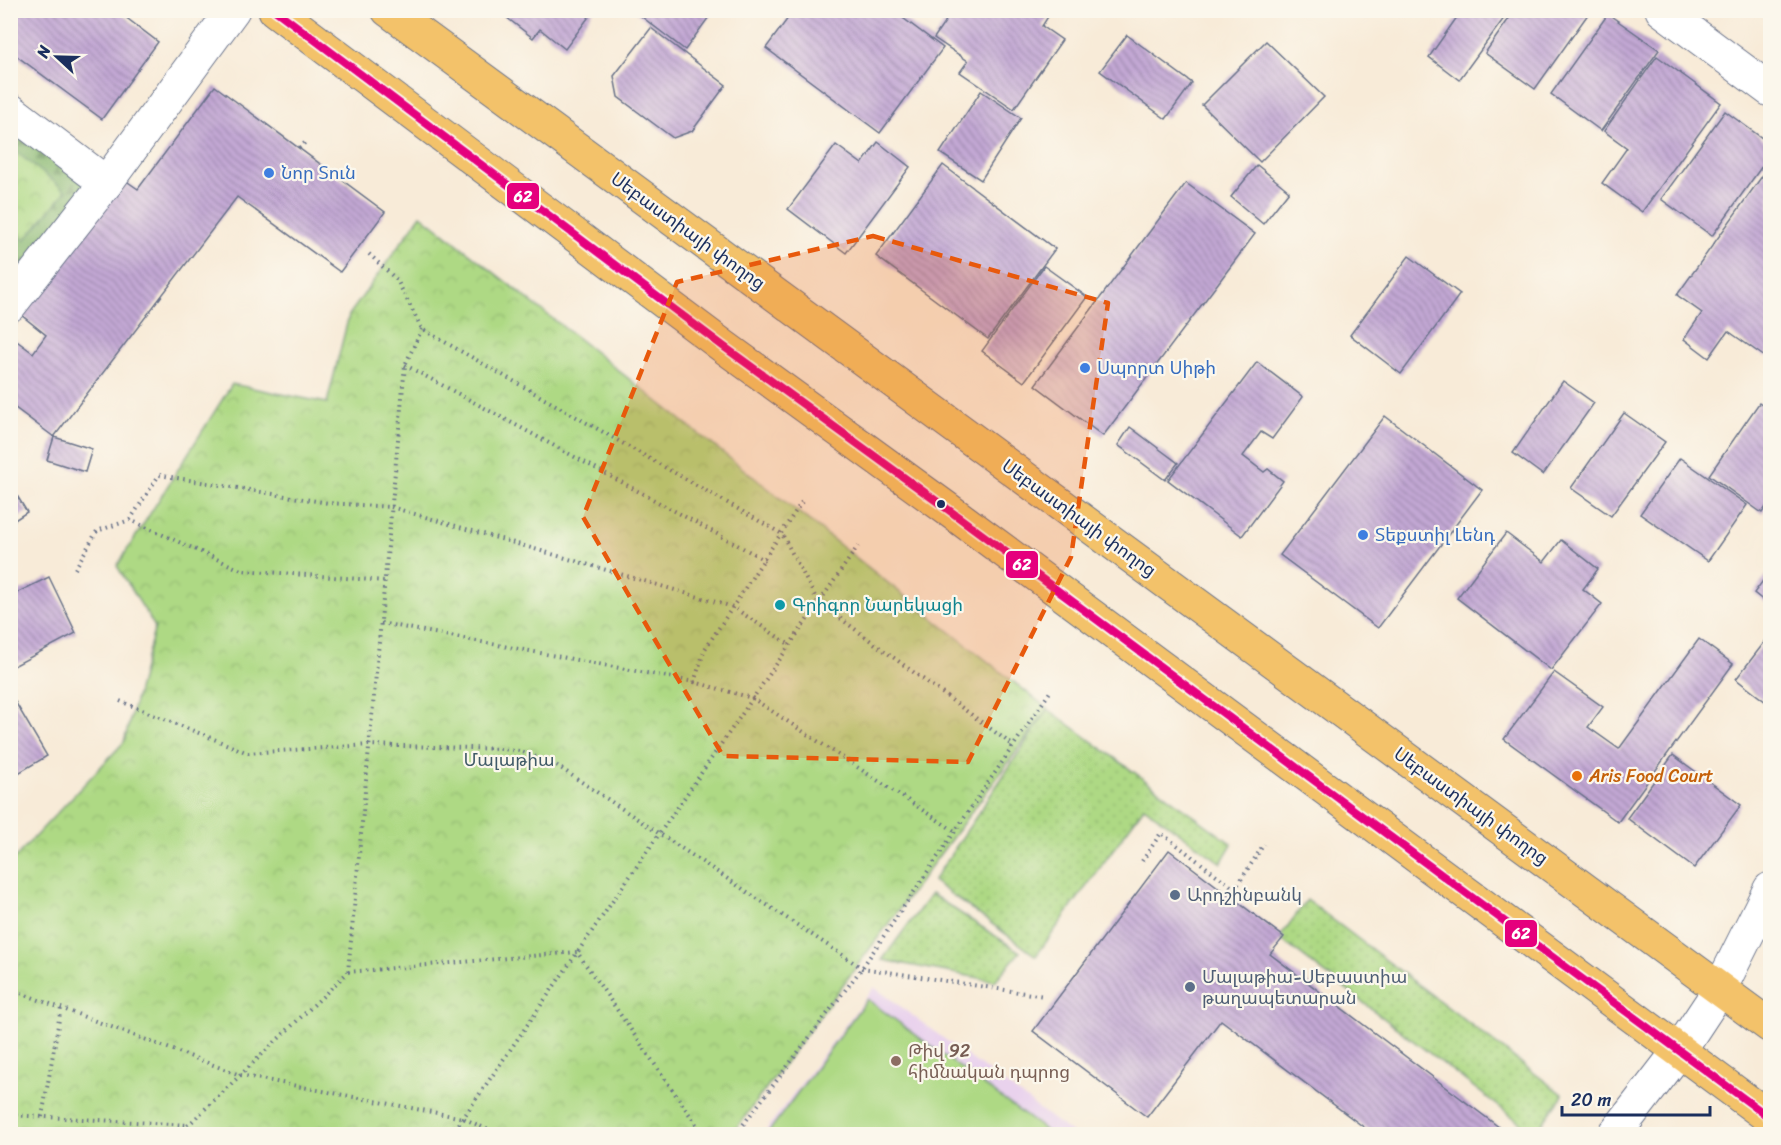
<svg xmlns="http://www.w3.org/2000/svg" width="1781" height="1145" font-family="Sriracha,'Noto Sans Armenian',sans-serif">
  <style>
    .built { fill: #e9d2ed }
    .grass { fill: url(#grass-dots); stroke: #648471; stroke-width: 1.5 }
    .forest { fill: url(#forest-firs); stroke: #527468; stroke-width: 1.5 }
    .park { fill: url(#park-crowns); stroke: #648471; stroke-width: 1.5 }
    .garden { fill: #aed984; stroke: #648471; stroke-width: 1.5 }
    .building { fill: url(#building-back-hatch) }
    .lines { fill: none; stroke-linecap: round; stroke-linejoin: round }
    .minor-casing { stroke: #687189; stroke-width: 35 }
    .major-casing { stroke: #687189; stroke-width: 35 }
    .path { stroke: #687189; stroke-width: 4; stroke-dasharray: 1.5 4.5; stroke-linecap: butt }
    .minor { stroke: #fff; stroke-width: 33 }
    .major { stroke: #f3c26a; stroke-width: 33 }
    .bus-1-casing { stroke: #fbf7ec; stroke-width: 12 }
    .bus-1 { stroke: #e5007d; stroke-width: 8 }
    .marked { fill: #e8590c; fill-opacity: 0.2; stroke: #e8590c; stroke-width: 4.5; stroke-dasharray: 12 8; stroke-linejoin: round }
    .shop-dot { fill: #3f7fe0; stroke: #fbf7ec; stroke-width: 2 }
    .bus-dot { fill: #1b2f5e; stroke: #fbf7ec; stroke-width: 2 }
    .culture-dot { fill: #0f9aa8; stroke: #fbf7ec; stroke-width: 2 }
    .food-dot { fill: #e8710a; stroke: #fbf7ec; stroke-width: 2 }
    .service-dot { fill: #5c6f8a; stroke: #fbf7ec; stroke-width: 2 }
    .education-dot { fill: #8d6e63; stroke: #fbf7ec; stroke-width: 2 }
    .labels { text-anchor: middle; stroke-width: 4.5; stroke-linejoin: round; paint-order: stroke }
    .shop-label { font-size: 18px; fill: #366cbe; stroke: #fbf7ec; text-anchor: start }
    .street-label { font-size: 18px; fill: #1b2f5e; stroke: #fbf7ec }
    .culture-label { font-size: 18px; fill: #0d838f; stroke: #fbf7ec; text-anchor: start }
    .park-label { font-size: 18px; fill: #405a68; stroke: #fbf7ec }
    .food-label { font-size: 18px; fill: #c56008; stroke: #fbf7ec; text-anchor: start }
    .service-label { font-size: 18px; fill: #4e5e75; stroke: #fbf7ec; text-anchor: start }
    .education-label { font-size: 18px; fill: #785e54; stroke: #fbf7ec; text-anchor: start }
    .line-badge { stroke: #fbf7ec; stroke-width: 2 }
    .badge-label { font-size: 16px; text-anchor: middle; font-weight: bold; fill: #fff }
  </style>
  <defs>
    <pattern id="grass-dots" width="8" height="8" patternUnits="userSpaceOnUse" patternTransform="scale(1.5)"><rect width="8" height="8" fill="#aed984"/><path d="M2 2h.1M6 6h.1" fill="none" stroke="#95bb74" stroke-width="1.8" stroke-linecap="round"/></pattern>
    <pattern id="forest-firs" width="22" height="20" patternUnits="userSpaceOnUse" patternTransform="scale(1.5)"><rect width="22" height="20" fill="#8ab972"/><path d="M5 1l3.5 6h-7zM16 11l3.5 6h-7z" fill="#709761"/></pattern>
    <pattern id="park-crowns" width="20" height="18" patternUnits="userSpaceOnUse" patternTransform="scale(1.5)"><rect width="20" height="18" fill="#aed984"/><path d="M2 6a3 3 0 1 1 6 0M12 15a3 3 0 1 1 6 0" fill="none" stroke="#95bb74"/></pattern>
    <pattern id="building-back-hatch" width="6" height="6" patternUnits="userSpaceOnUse" patternTransform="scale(1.5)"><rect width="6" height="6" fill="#c3a8d4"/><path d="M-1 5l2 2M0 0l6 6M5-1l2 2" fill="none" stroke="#9e89af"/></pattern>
  </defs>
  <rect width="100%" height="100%" fill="#fbf7ec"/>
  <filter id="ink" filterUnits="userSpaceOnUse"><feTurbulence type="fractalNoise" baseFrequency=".0167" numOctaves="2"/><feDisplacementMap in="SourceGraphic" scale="12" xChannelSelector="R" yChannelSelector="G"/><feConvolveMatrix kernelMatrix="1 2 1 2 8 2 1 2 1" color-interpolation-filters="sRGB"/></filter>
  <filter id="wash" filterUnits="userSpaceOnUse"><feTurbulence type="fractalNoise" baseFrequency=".008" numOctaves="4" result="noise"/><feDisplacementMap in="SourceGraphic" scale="24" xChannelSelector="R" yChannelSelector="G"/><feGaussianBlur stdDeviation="1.35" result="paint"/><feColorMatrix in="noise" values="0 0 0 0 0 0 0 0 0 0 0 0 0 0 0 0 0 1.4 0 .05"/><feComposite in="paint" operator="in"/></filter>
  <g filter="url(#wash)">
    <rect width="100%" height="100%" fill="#f8ebd8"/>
    <path class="built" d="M874 987 1073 1134H763Z"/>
    <g class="grass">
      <path d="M1048 709 1232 844 1221 863 1144 807 1036 956 933 881Z"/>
      <path d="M931 894 1020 952 995 981 882 960Z"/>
      <path d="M1307 900 1563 1095 1535 1134 1279 938Z"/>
    </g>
    <path class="forest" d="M10 125 92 187 10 288Z"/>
    <g class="park">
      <path d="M11 148 66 191 25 240 11 229Z"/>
      <path d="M421 215 1048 709 732 1134H11V862L124 742 155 627 117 566 232 384 327 403 349 315Z"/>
    </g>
    <path class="garden" d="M867 999 1050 1134H767Z"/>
    <g id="blocks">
      <g class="building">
        <path d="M10 10H116L158 42 102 119 10 51Z"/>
        <path d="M497 10H594L565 49 540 29 533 38Z"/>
        <path d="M633 10H714L685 50Z"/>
        <path d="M794 10H892L943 48 880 133 766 48Z"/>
        <path d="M953 10H1048L1051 12 1042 26 1062 40 1014 109 960 72 968 61 934 38Z"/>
        <path d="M1462 10H1510L1459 80 1429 57Z"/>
        <path d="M1515 10H1591L1535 89 1485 53Z"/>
        <path d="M1608 14 1659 50 1601 131 1551 94Z"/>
        <path d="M651 28 726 85 692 131 673 138 618 97 614 76Z"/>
        <path d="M1127 35 1192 83 1166 119 1100 71Z"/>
        <path d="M1266 41 1324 97 1260 162 1202 105Z"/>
        <path d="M1657 56 1721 103 1642 212 1602 183 1627 148 1604 131Z"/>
        <path d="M215 86 385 212 340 272 237 197 54 437 10 404V343L14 339 33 353 46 335 20 314 122 178 138 189Z"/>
        <path d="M981 91 1021 118 981 180 940 153Z"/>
        <path d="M1725 111 1770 144V155L1712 236 1661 199Z"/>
        <path d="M878 142 910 167 846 253 788 209 836 145 862 164Z"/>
        <path d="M943 165 1055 249 988 339 876 256Z"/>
        <path d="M1257 165 1289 191 1263 224 1231 197Z"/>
        <path d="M1770 165V349L1765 357 1728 331 1709 358 1684 339 1702 313 1677 295Z"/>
        <path d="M1186 183 1255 234 1103 436 1035 385Z"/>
        <path d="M1409 256 1460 294 1401 374 1350 335Z"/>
        <path d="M1044 266 1087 297 1024 382 982 351Z"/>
        <path d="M1257 362 1303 397 1272 439 1261 432 1243 456 1264 472 1268 469 1283 481 1242 536 1168 480Z"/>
        <path d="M1563 381 1594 403 1543 475 1513 453Z"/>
        <path d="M1759 403 1770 411V501L1762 513 1709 475Z"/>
        <path d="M1624 413 1665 442 1611 516 1571 488Z"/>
        <path d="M1385 416 1482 490 1378 628 1280 555Z"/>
        <path d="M1130 427 1178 463 1165 480 1118 445Z"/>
        <path d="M54 437 92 449 85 472 47 460Z"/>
        <path d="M1680 458 1747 505 1708 561 1640 514Z"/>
        <path d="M10 484 27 512 10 523Z"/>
        <path d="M1506 533 1544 562 1561 540 1598 569 1583 589 1602 604 1551 670 1457 598Z"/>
        <path d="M1770 571V606L1754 593Z"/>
        <path d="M49 577 76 633 10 668V596Z"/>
        <path d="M1770 635V705L1736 679Z"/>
        <path d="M1699 639 1733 664 1618 822 1504 739 1554 672 1603 707 1588 727 1619 749Z"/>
        <path d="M10 693 47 756 10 778Z"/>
        <path d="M1673 755 1741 805 1694 868 1627 818Z"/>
        <path d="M1169 850 1284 937 1270 954 1508 1134H1373L1221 1020 1147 1117 1033 1031Z"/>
      </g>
    </g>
  </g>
  <g filter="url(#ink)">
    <use href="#blocks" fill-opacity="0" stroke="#687189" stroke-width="1.5"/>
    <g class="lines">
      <defs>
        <g id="minor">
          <path d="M1662 10 1770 90"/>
          <path d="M10 110 106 183"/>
          <path d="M10 305 106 183 233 10"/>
          <path d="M1615 1134 1679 1051 1720 989 1770 889"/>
        </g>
        <g id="major">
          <path d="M275 10 723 346 957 516 1770 1118"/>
          <path d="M388 10 1770 1026"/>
        </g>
      </defs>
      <use href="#minor" class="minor-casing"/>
      <use href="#major" class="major-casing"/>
      <g class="path">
        <path d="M299 148 307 141"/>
        <path d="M369 254 397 280 422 329 782 534 818 602 1014 746"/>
        <path d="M405 365 765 560"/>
        <path d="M130 520 159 475 328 503 391 507 733 607 790 645"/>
        <path d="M10 555 16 564"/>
        <path d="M75 569 97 531 130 520 241 570 385 581"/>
        <path d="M381 623 694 682 705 649 803 500"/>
        <path d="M694 682 752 698 956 832"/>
        <path d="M120 701 248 753 369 745 503 749 520 751 553 763 862 968 1044 996"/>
        <path d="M1142 861 1161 833 1235 889 1264 844"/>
        <path d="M348 972 577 952 703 1134"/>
        <path d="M10 989 240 1075 463 1118 497 1134"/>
        <path d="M10 1115 188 1125"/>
        <path d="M42 1117 61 1008"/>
        <path d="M179 1134 348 972 405 365 422 329"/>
        <path d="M452 1134 858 546"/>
        <path d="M736 1134 862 968 1052 689"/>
      </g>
      <use href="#minor" class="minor"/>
      <use href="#major" class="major"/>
      <defs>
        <path id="bus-1" d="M275 10 723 346 957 516 1770 1118"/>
      </defs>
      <use href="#bus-1" class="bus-1-casing"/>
      <use href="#bus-1" class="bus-1"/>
    </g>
  </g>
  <path class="marked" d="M873 236 1108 303 1071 557 968 762 723 756 583 517 677 282Z"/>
  <g class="shop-dot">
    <circle cx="269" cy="173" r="6"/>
    <circle cx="1085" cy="368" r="6"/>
    <circle cx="1363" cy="535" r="6"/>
  </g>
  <circle class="bus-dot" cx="941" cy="504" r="5"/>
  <circle class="culture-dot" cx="780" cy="605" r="6"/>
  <circle class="food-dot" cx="1577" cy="776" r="6"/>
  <g class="service-dot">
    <circle cx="1175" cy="895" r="6"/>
    <circle cx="1190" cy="987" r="6"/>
  </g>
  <circle class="education-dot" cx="896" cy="1061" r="6"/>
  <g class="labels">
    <g class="shop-label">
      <text x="281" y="179">Նոր Տուն</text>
      <text x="1097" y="374">Սպորտ Սիթի</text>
      <text x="1375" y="541">Տեքստիլ Լենդ</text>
    </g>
    <g class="street-label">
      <text transform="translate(688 231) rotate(36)" y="6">Սեբաստիայի փողոց</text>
      <text transform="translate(1079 518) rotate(36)" y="6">Սեբաստիայի փողոց</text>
      <text transform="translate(1471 806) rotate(36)" y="6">Սեբաստիայի փողոց</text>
    </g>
    <g class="culture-label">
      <text x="792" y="611">Գրիգոր Նարեկացի</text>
    </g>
    <g class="park-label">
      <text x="509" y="766">Մալաթիա</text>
    </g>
    <g class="food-label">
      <text x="1589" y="782">Aris Food Court</text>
    </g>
    <g class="service-label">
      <text x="1187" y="901">Արդշինբանկ</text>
      <text x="1202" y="983">Մալաթիա-Սեբաստիա<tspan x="1202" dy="21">թաղապետարան</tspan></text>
    </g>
    <g class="education-label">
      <text x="908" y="1057">Թիվ 92<tspan x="908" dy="21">հիմնական դպրոց</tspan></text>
    </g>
  </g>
  <g class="line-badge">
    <rect x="506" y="182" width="34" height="28" rx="6" fill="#e5007d"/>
    <rect x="1005" y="550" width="34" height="29" rx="6" fill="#e5007d"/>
    <rect x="1504" y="919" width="34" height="29" rx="6" fill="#e5007d"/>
  </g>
  <g class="badge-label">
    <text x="523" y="202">62</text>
    <text x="1022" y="570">62</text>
    <text x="1521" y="939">62</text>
  </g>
  <rect width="1781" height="1145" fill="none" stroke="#fbf7ec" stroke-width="36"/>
  <g transform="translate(57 57) rotate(292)" stroke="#fbf7ec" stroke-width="4.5" paint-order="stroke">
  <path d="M0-4.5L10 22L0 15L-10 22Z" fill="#1b2f5e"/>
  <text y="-9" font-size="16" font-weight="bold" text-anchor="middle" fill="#1b2f5e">N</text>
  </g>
  <path d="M1562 1106v9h148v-9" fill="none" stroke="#1b2f5e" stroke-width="3"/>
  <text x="1571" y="1106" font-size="18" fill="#1b2f5e" stroke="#fbf7ec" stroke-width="4.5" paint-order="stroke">20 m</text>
</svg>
